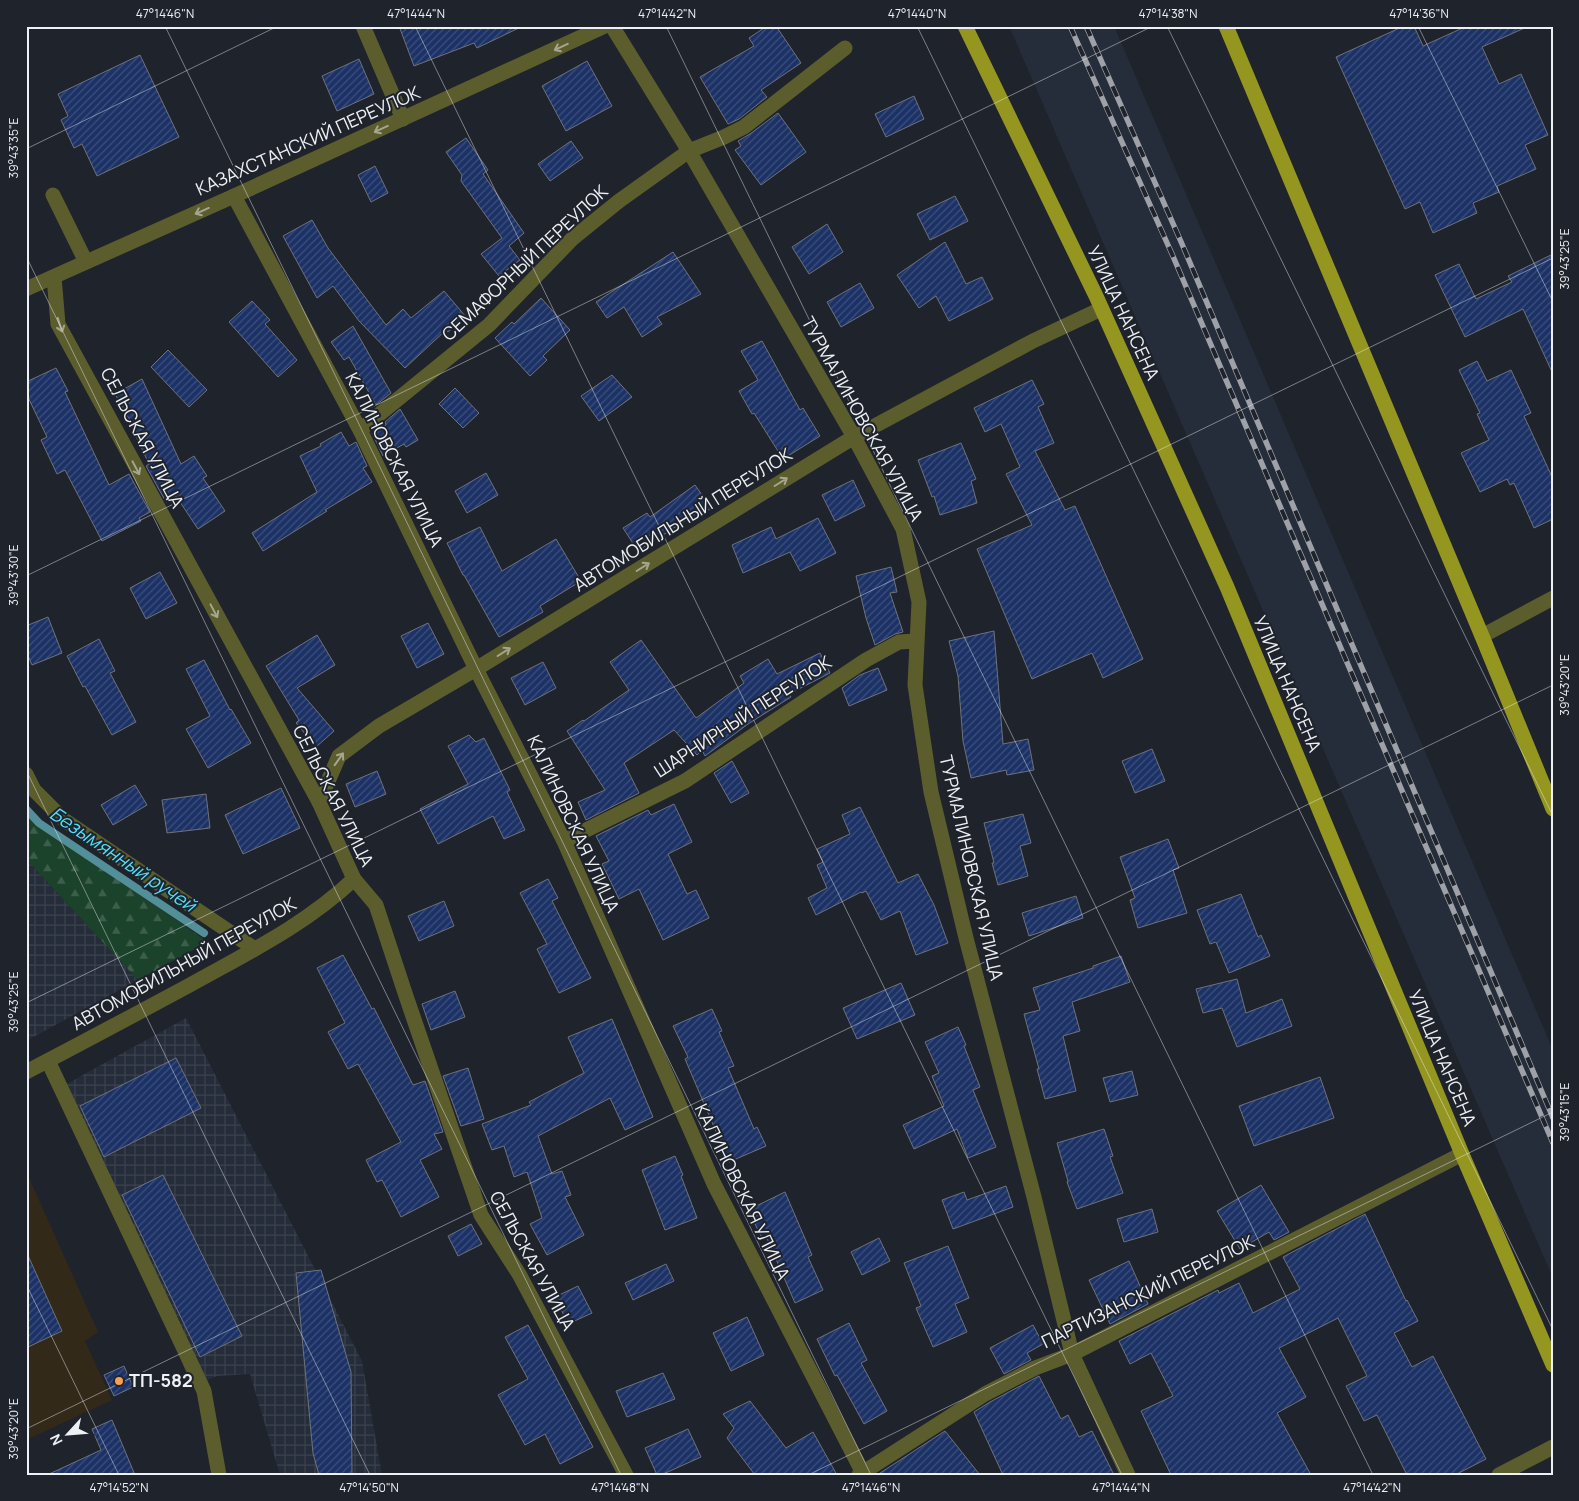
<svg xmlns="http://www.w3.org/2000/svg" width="1579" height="1501" font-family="Manrope,sans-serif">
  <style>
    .commercial { fill: #332919 }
    .industrial { fill: url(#industrial-grid) }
    .built { fill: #262d3a }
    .forest { fill: url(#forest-firs) }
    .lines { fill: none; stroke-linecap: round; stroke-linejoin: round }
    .stream { stroke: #528f99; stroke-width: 8 }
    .building { fill: url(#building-hatch); stroke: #6d727c }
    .minor { stroke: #5c5d2c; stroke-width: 15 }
    .major { stroke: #95961f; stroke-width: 15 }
    .rail-casing { stroke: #9ea1a7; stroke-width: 5.5 }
    .rail { stroke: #1f232b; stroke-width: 4; stroke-dasharray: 11; stroke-linecap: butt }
    .oneway { stroke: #a4a690 }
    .ticks { fill: none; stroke: #edf0f5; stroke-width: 1; stroke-opacity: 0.45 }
    .poi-dot { fill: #fa9f50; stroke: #1f232b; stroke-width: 2 }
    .labels { text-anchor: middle; stroke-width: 4; stroke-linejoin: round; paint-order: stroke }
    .street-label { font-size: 18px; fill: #edf0f5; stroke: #1f232b }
    .poi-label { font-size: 18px; font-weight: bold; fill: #edf0f5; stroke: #1f232b; text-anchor: start }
    .water-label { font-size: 19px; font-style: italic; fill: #4cdff8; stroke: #1f232b }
    .neatline { fill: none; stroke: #edf0f5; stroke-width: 2 }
    .ticks-label { font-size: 12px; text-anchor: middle; fill: #edf0f5 }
  </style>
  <defs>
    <pattern id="industrial-grid" width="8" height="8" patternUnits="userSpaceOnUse" patternTransform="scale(1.25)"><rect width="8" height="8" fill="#262d3a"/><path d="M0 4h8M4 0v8" fill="none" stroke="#3b424d"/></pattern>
    <pattern id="forest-firs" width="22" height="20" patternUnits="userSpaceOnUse" patternTransform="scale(1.25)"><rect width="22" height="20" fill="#1b422a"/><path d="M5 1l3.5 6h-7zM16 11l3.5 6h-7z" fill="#3c5e4a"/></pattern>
    <pattern id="building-hatch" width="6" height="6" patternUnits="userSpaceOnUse" patternTransform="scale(1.25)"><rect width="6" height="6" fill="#1c3266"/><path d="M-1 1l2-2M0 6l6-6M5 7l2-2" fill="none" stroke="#3d507c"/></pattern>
  </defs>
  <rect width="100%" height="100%" fill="#1f232b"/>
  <path class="commercial" d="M26 1171 98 1332 85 1341 112 1400 26 1440Z"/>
  <g class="industrial">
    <path d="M26 859 138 980 26 1041Z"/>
    <path d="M186 1018 362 1361 382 1475H280L250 1374 217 1376 192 1386 63 1086Z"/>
  </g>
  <path class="built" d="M1009 26H1114L1553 1050V1278Z"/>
  <path class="forest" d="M26 810 41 825 208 942 138 980 26 859Z"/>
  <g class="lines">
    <path class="stream" d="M26 809 39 823 204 933"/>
  </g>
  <g class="building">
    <path d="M399 26H523L477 48 474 43 414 66Z"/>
    <path d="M767 26H776L801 63 761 90 767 97 739 119 728 124 700 77 754 46 749 38Z"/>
    <path d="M1404 26H1414L1423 46 1467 26H1529L1482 47 1499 84 1521 74 1548 135 1525 145 1536 169 1497 186 1499 192 1473 203 1477 213 1433 233 1420 202 1405 209 1336 57Z"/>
    <path d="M140 55 179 137 97 176 82 144 74 148 61 120 68 116 58 94Z"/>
    <path d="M359 59 374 94 337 111 322 76Z"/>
    <path d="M587 61 612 106 566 131 542 86Z"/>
    <path d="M914 96 924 119 886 137 875 114Z"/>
    <path d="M778 113 806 152 761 185 735 150 741 146 738 141 750 134Z"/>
    <path d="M466 138 488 170 483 174 524 233 509 246 520 260 499 276 481 254 502 238 461 181 462 175 446 152Z"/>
    <path d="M571 141 583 158 550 181 538 164Z"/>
    <path d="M375 166 388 193 371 202 358 175Z"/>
    <path d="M955 196 968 221 930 240 917 214Z"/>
    <path d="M312 220 328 248 386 325 403 309 411 318 444 291 466 317 448 332 446 330 405 368 359 321 333 286 317 298 283 236Z"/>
    <path d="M827 224 843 252 809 274 792 247Z"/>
    <path d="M945 242 966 284 982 277 993 299 949 321 936 296 919 308 897 275Z"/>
    <path d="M673 252 701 294 657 317 662 324 642 337 624 307 607 318 596 302Z"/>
    <path d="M1553 254V374L1523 309 1465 337 1435 275 1459 264 1476 299 1512 282 1508 276Z"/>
    <path d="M860 283 874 308 841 327 827 302Z"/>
    <path d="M541 298 570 330 543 356 547 360 530 376 495 338 512 322 514 324Z"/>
    <path d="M252 301 270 320 265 324 297 360 278 377 229 322Z"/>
    <path d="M353 326 391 393 376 405 349 357 344 360 331 342Z"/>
    <path d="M762 341 800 410 803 408 820 436 783 459 754 413 752 414 739 391 758 380 741 351Z"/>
    <path d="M168 350 207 390 189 407 151 367Z"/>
    <path d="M1477 361 1487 381 1511 370 1531 413 1524 416 1553 479V519L1534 528 1514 483 1510 485 1507 479 1480 492 1461 453 1489 440 1477 414 1480 413 1459 370Z"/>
    <path d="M56 368 68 391 65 392 109 485 129 474 150 512 139 518 141 521 102 541 65 470 57 474 41 440 47 437 26 393V382Z"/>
    <path d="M612 375 632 397 599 421 581 396Z"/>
    <path d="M142 379 181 464 194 456 207 476 203 478 225 511 198 529 176 496 166 502 146 466 149 464 135 434 137 433 115 394Z"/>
    <path d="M1032 380 1044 404 1038 407 1054 443 1035 451 1065 510 1075 506 1143 659 1103 678 1092 653 1032 679 977 549 1032 525 1006 474 1020 467 1001 424 985 432 974 408Z"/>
    <path d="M455 388 479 413 463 428 439 404Z"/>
    <path d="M400 409 418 440 406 447 404 444 383 456 372 433 386 425 385 422Z"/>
    <path d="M341 432 349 446 356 442 367 466 363 468 372 482 325 510 327 511 263 551 252 533 317 492 300 456 321 446 320 444Z"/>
    <path d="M961 443 976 479 971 481 977 503 940 515 934 496 932 497 918 460Z"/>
    <path d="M486 473 498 495 467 513 455 491Z"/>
    <path d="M853 480 865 506 835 521 822 495Z"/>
    <path d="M695 485 711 508 693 521 691 517 638 551 623 528 647 513 650 517Z"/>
    <path d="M818 518 836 553 800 571 790 552 743 573 732 545 771 527 776 539Z"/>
    <path d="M480 527 502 571 556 539 581 581 540 606 543 612 499 637 464 575H463L447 543Z"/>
    <path d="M891 567 897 592 890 593 903 632 895 634 875 645 866 618 856 576Z"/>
    <path d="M160 572 177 603 146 619 130 588Z"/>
    <path d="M48 617 62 653 32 665 26 651V626Z"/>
    <path d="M428 623 444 654 417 668 401 636Z"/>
    <path d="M994 631 1003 744 1028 739 1034 770 1007 775 1006 770 971 778 963 741 958 676 949 641Z"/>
    <path d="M317 635 335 665 297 688 334 731 316 747 296 723 299 720 266 666Z"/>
    <path d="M99 639 115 671 110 673 136 722 112 735 85 686 83 687 67 656Z"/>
    <path d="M641 640 696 718 744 683 740 676 768 659 777 674 820 653 830 673 789 694 791 697 748 724 705 756 702 750 697 755 674 730 624 763 639 793 586 820 578 802 605 790 567 731 583 720 584 721 629 690 610 662Z"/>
    <path d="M204 660 230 710 231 709 251 743 208 768 186 729 210 716 186 669Z"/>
    <path d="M543 662 556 688 525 705 511 678Z"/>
    <path d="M878 668 887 690 849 706 842 688 860 675Z"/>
    <path d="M469 735 476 742 484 738 510 790 507 792 525 830 504 839 493 816 438 844 420 809 468 784 448 746Z"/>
    <path d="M1152 749 1165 781 1135 793 1122 761Z"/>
    <path d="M732 761 749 793 731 803 714 773Z"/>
    <path d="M377 771 386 794 355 807 346 784Z"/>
    <path d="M135 785 147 805 113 825 101 805Z"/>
    <path d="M281 788 300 828 243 854 225 815Z"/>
    <path d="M206 794 210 828 167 833 162 800Z"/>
    <path d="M674 804 692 842 668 854 687 894 696 890 709 918 663 940 639 889 619 899 602 864 609 861 596 836 648 810 651 815Z"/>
    <path d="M860 807 898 883 918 874 934 905 948 943 916 955 900 911 881 920 866 891 862 893 861 892 816 915 808 898 827 888 817 865 823 862 817 849 850 834 842 815Z"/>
    <path d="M1023 814 1031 843 1020 846 1028 876 998 885 992 863H994L984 823Z"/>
    <path d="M1168 839 1179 868 1173 870 1187 913 1138 928 1130 900 1135 898 1120 857Z"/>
    <path d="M548 879 558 898 552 901 591 978 559 993 537 949 547 944 520 893Z"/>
    <path d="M1241 894 1258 937 1261 935 1270 956 1229 973 1216 942 1210 944 1197 910Z"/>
    <path d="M1076 896 1083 918 1029 936 1022 913Z"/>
    <path d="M444 901 454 926 419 941 408 916Z"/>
    <path d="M343 955 372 1009 374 1008 413 1085 425 1081 443 1132 434 1134 442 1149 420 1160 439 1197 401 1217 382 1180 377 1182 366 1160 401 1142 358 1064 348 1069 328 1032 345 1023 317 968Z"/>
    <path d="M1121 956 1130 982 1072 1002 1080 1031 1063 1036 1076 1091 1045 1099 1037 1069H1039L1024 1014 1040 1010 1033 988 1093 968V966Z"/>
    <path d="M1237 979 1246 1013 1282 999 1292 1026 1237 1047 1222 1008 1203 1013 1196 989Z"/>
    <path d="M901 983 915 1015 857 1039 843 1008Z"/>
    <path d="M455 991 465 1017 431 1030 422 1004Z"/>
    <path d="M712 1009 722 1031 719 1032 734 1066 728 1068 754 1129 757 1127 766 1146 729 1162 685 1059 688 1057 673 1026Z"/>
    <path d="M612 1019 653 1117 625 1130 610 1098 538 1136 552 1174 562 1171 571 1195 565 1197 584 1235 547 1255 530 1224 542 1218 527 1172 514 1177 504 1146 492 1150 482 1124 531 1105 529 1102 584 1073 568 1037Z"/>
    <path d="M958 1027 966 1045 964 1046 980 1087 973 1090 996 1147 968 1158 957 1129 914 1149 903 1125 944 1106 932 1076 939 1073 925 1042Z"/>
    <path d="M176 1058 201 1108 104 1157 80 1106Z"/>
    <path d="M468 1068 484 1119 461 1126 443 1076Z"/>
    <path d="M1132 1071 1138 1095 1110 1102 1103 1078Z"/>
    <path d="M1320 1077 1334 1118 1254 1146 1239 1106Z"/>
    <path d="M1104 1129 1113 1156 1110 1157 1123 1193 1077 1209 1067 1182 1068 1181 1057 1143Z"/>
    <path d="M675 1156 683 1175 681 1176 697 1218 665 1230 642 1170Z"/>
    <path d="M163 1175 242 1336 200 1357 122 1195Z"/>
    <path d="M1261 1185 1289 1232 1274 1240 1269 1232 1240 1249 1217 1211Z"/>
    <path d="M1006 1186 1013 1207 953 1229 942 1200 964 1192 967 1200Z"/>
    <path d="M785 1192 812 1255 808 1257 823 1290 795 1303 766 1236 762 1238 748 1210Z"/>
    <path d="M1152 1209 1158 1232 1124 1242 1117 1219Z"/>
    <path d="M1365 1214 1406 1301 1407 1300 1418 1321 1394 1333 1412 1367 1433 1356 1486 1459 1455 1475H1407L1377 1415 1364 1421 1346 1386 1367 1376 1338 1318 1279 1348 1306 1397 1277 1413 1311 1475H1171L1141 1411 1173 1396 1151 1353 1130 1364 1119 1341 1218 1290 1219 1293 1239 1283 1253 1313 1300 1289 1283 1257Z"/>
    <path d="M471 1224 482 1244 458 1256 448 1236Z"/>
    <path d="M879 1238 890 1261 862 1275 851 1252Z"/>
    <path d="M948 1246 969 1298 955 1304 967 1332 933 1347 916 1308 921 1306 904 1263Z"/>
    <path d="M26 1251 62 1331 26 1348Z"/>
    <path d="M1129 1261 1148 1304 1110 1324 1089 1280Z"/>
    <path d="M666 1264 674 1281 633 1300 625 1283Z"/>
    <path d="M321 1270 351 1372 352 1475H319L313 1453 296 1273Z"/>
    <path d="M578 1286 592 1313 568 1324 555 1297Z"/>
    <path d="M747 1317 764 1355 731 1371 713 1333Z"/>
    <path d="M849 1323 867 1360 861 1363 887 1411 864 1424 837 1375 835 1376 817 1339Z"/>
    <path d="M528 1325 593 1447 560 1464 545 1434 525 1445 498 1395 528 1379 505 1337Z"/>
    <path d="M1033 1325 1043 1344 1027 1353 1031 1360 1004 1374 990 1348Z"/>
    <path d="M124 1366 133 1387 114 1396 104 1375Z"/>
    <path d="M663 1373 675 1399 627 1417 616 1391Z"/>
    <path d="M1039 1376 1061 1419 1068 1415 1079 1437 1092 1431 1114 1475H1003L974 1412 990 1402Z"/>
    <path d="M750 1401 786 1448 813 1432 837 1475H755L727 1438 734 1428 723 1414Z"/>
    <path d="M112 1420 135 1475H47L101 1450 92 1429Z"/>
    <path d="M688 1429 701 1457 661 1475H657L645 1448Z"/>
    <path d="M945 1431 980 1475H877Z"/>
  </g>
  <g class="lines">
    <g class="minor">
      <path d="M363 26 403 119"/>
      <path d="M612 26 689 151 854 437 903 529 919 602 915 685 931 792 966 938 1034 1197 1072 1354 1128 1475"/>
      <path d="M53 195 86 262"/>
      <path d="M234 196 360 430 476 669 564 841 714 1184 864 1475"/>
      <path d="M54 277 58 324 319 802 354 879 376 905 406 996 481 1215 519 1274 626 1475"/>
      <path d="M26 289 234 196 605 26"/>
      <path d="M360 430 489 325 572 239 619 201 689 151 724 137 744 127 845 48"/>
      <path d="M1482 636 1553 598"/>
      <path d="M26 774 34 790 64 820 255 949"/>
      <path d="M319 802 339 756 379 726 476 669 854 437 1033 341 1101 309"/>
      <path d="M564 841 685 781 866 660 899 642 916 641"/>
      <path d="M48 1061 204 1391 219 1475"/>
      <path d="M26 1072C80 1044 134 1015 188 986 247 953 304 926 354 879"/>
      <path d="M859 1475 985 1394 1035 1368 1072 1354 1462 1154"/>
      <path d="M1499 1475 1553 1447"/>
    </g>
    <g class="major">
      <path d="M965 26 1096 296 1227 587 1462 1154 1553 1365"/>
      <path d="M1226 26 1482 636 1553 809"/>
    </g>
    <defs>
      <g id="rail">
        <path d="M1070 26 1172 254 1553 1143"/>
        <path d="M1086 26 1182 244 1553 1118"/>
      </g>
    </defs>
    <use href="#rail" class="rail-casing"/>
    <use href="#rail" class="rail"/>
  </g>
  <defs><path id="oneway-shaft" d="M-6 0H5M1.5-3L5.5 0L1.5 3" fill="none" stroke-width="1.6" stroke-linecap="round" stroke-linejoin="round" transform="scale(1.25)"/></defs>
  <g class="oneway">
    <use href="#oneway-shaft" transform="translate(561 47) rotate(155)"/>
    <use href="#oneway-shaft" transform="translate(381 129) rotate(155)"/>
    <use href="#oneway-shaft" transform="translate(202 211) rotate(156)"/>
    <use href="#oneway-shaft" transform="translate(60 325) rotate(72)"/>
    <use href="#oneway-shaft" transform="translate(136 468) rotate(62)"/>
    <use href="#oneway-shaft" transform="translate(781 482) rotate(-32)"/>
    <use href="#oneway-shaft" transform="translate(643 567) rotate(-32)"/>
    <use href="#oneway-shaft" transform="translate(214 611) rotate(62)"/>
    <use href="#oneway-shaft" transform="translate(504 652) rotate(-32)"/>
    <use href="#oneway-shaft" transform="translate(339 759) rotate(-55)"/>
  </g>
  <path class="ticks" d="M165 26 871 1475M415 26 1122 1475M666 26 1373 1475M917 26 1553 1330M1167 26 1553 816M1418 26 1553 302M26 149 278 26M26 256 621 1475M26 576 1153 26M26 770 370 1475M26 1003 1553 258M26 1284 119 1475M26 1429 1553 685M808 1475 1553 1112"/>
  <circle class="poi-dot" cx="119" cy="1381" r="5"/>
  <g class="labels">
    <g class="street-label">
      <text transform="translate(308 141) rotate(-24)" y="6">КАЗАХСТАНСКИЙ ПЕРЕУЛОК</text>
      <text transform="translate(525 263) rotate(-43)" y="6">СЕМАФОРНЫЙ ПЕРЕУЛОК</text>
      <text transform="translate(1123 313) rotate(65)" y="6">УЛИЦА НАНСЕНА</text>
      <text transform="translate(862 419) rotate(61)" y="6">ТУРМАЛИНОВСКАЯ УЛИЦА</text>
      <text transform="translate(142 438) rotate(62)" y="6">СЕЛЬСКАЯ УЛИЦА</text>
      <text transform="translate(394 460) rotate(63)" y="6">КАЛИНОВСКАЯ УЛИЦА</text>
      <text transform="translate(683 520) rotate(-32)" y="6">АВТОМОБИЛЬНЫЙ ПЕРЕУЛОК</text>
      <text transform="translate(1287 684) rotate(67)" y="6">УЛИЦА НАНСЕНА</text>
      <text transform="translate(743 717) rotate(-33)" y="6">ШАРНИРНЫЙ ПЕРЕУЛОК</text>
      <text transform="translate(333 796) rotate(63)" y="6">СЕЛЬСКАЯ УЛИЦА</text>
      <text transform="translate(573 824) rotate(65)" y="6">КАЛИНОВСКАЯ УЛИЦА</text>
      <text transform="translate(971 868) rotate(77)" y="6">ТУРМАЛИНОВСКАЯ УЛИЦА</text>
      <text transform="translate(184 964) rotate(-29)" y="6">АВТОМОБИЛЬНЫЙ ПЕРЕУЛОК</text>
      <text transform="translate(1442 1058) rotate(67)" y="6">УЛИЦА НАНСЕНА</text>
      <text transform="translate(742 1192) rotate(64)" y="6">КАЛИНОВСКАЯ УЛИЦА</text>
      <text transform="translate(532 1261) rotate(61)" y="6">СЕЛЬСКАЯ УЛИЦА</text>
      <text transform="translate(1148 1292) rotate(-26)" y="6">ПАРТИЗАНСКИЙ ПЕРЕУЛОК</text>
    </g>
    <g class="poi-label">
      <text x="129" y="1387">ТП-582</text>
    </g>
    <g class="water-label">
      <text transform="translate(123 859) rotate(34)" y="7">Безымянный ручей</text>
    </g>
  </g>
  <rect width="1579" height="1501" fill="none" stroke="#1f232b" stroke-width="55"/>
  <g transform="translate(68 1434) rotate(244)" stroke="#1f232b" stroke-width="4" paint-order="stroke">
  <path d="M0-4L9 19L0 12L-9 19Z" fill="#edf0f5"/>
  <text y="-8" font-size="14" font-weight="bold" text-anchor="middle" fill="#edf0f5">N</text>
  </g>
  <rect x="28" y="28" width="1524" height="1446" class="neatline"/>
  <g class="ticks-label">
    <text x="165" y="18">47°14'46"N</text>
    <text x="416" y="18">47°14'44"N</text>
    <text x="667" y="18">47°14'42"N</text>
    <text x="917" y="18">47°14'40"N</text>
    <text x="1168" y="18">47°14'38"N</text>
    <text x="1419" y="18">47°14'36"N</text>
    <text transform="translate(14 148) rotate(-90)" y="4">39°43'35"E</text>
    <text transform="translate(1565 259) rotate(-90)" y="4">39°43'25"E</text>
    <text transform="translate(14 575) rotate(-90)" y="4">39°43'30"E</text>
    <text transform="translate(1565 685) rotate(-90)" y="4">39°43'20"E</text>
    <text transform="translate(14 1002) rotate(-90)" y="4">39°43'25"E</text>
    <text transform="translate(1565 1112) rotate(-90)" y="4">39°43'15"E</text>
    <text transform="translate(14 1429) rotate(-90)" y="4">39°43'20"E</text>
    <text x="119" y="1492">47°14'52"N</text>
    <text x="369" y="1492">47°14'50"N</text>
    <text x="620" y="1492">47°14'48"N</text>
    <text x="871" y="1492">47°14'46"N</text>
    <text x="1121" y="1492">47°14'44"N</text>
    <text x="1372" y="1492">47°14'42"N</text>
  </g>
</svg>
